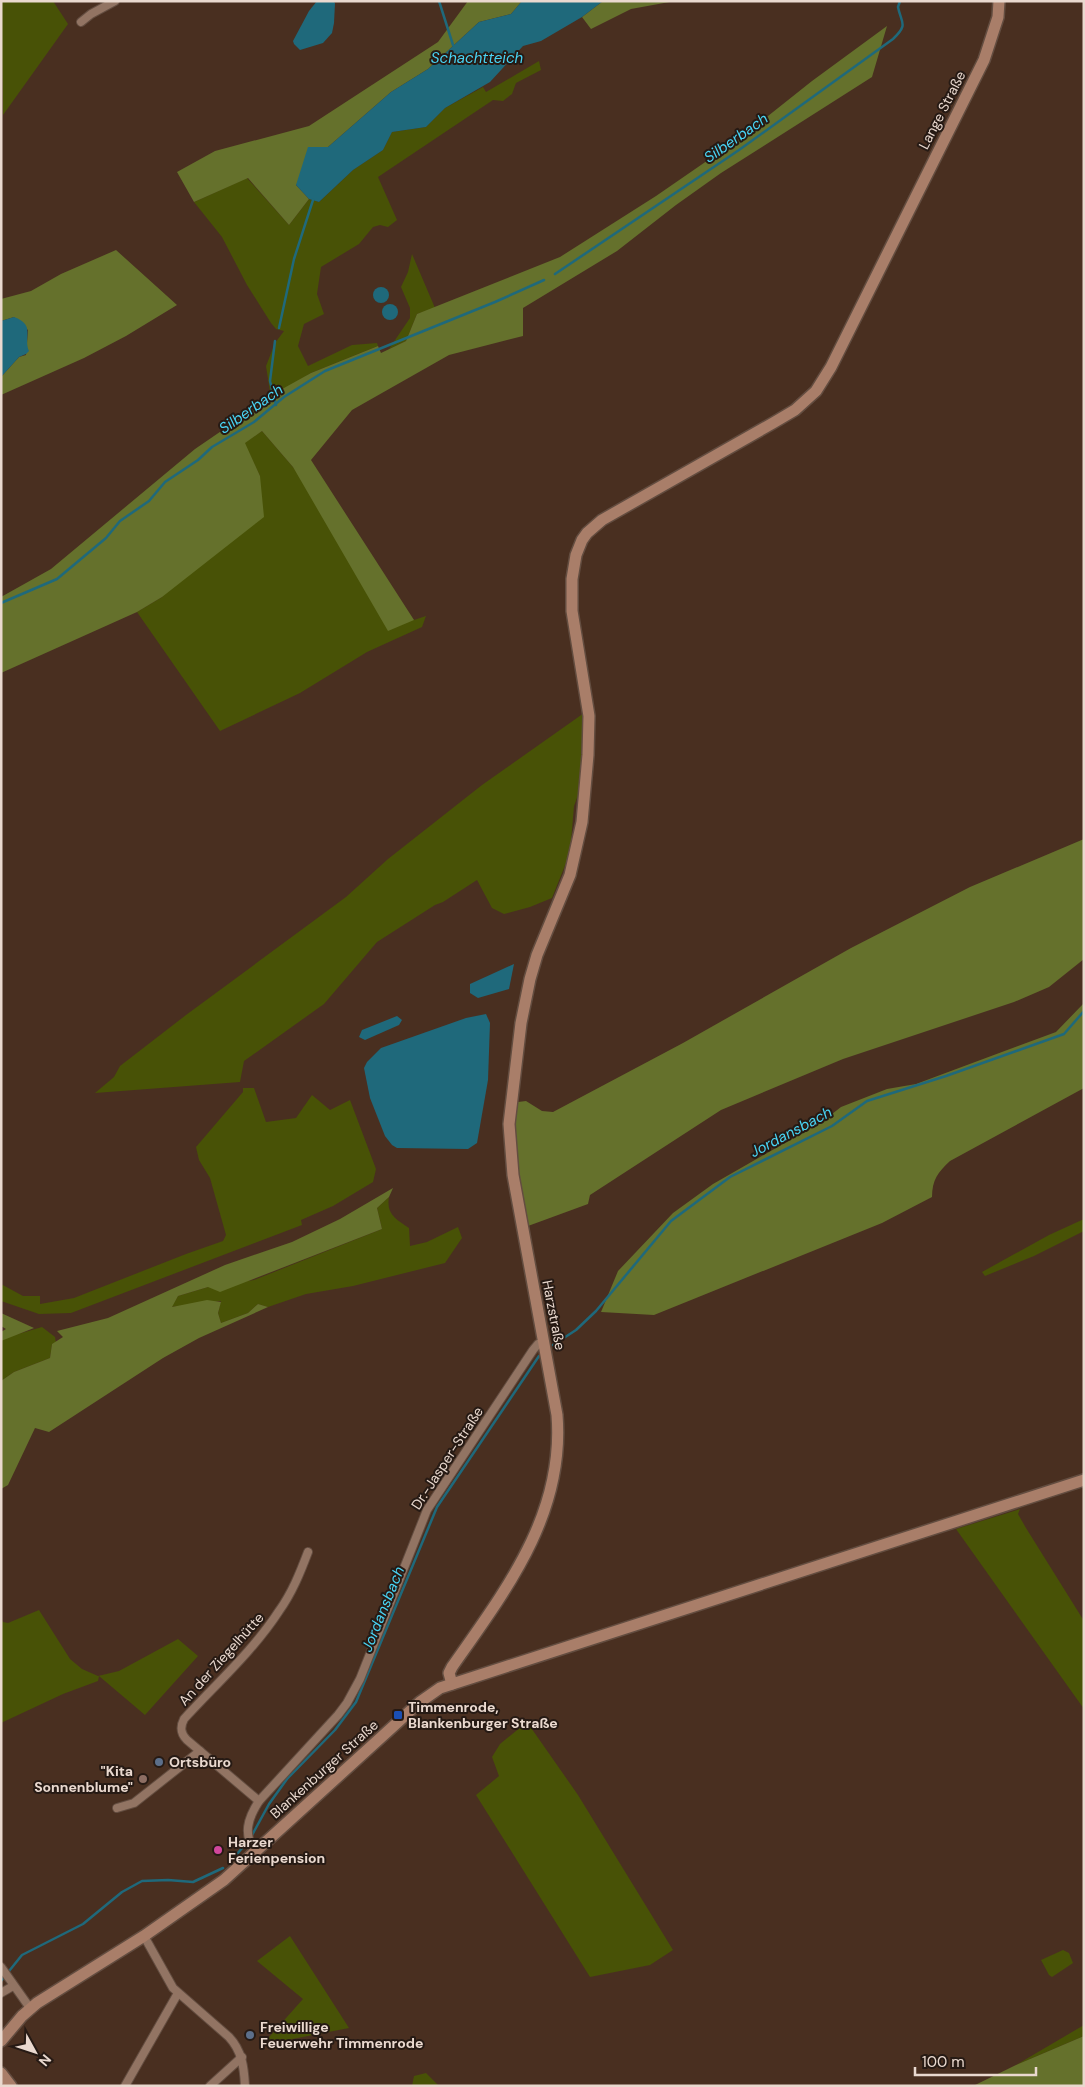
<svg xmlns="http://www.w3.org/2000/svg" width="1085" height="2087" font-family="'DM Sans',sans-serif">
  <style>
    .green { fill: #485206 }
    .forest { fill: #65712c }
    .water { fill: #1f697b }
    .lines { fill: none; stroke-linecap: round; stroke-linejoin: round }
    .stream { stroke: #1f697b; stroke-width: 2.5 }
    .street-casing { stroke: #634d40; stroke-width: 10 }
    .secondary-casing { stroke: #634d40; stroke-width: 14 }
    .street { stroke: #927463; stroke-width: 8 }
    .secondary { stroke: #a97e69; stroke-width: 11 }
    .transit-dot { fill: #1a4fb4; stroke: #261a14; stroke-width: 2 }
    .service-dot { fill: #5c6f8a; stroke: #261a14; stroke-width: 2 }
    .education-dot { fill: #8d6e63; stroke: #261a14; stroke-width: 2 }
    .hotel-dot { fill: #d1479c; stroke: #261a14; stroke-width: 2 }
    .labels { text-anchor: middle; stroke-width: 4; stroke-linejoin: round; paint-order: stroke }
    .street-label { font-size: 14px; fill: #ead9cf; stroke: #261a14 }
    .poi-label { font-size: 14px; font-weight: bold; fill: #ead9cf; stroke: #261a14; text-anchor: start }
    .water-label { font-size: 15px; font-style: italic; fill: #49d4f4; stroke: #261a14 }
  </style>
  <rect width="100%" height="100%" fill="#492f20"/>
  <g class="green">
    <path d="M1 1H53L68 24 3 115Z"/>
    <path d="M539 61 541 70 516 83 512 94 503 101 493 100 378 177 397 220 388 227 380 225 373 227 359 244 321 267 317 294 324 314 304 324 298 346 308 366 352 345 377 343 378 346 311 373 271 398 266 366 275 343 284 331 276 329 271 323 247 285 222 237 194 202 247 178 289 225 309 199 319 202 353 170 383 150 392 132 426 127 445 108 483 87 486 92Z"/>
    <path d="M412 254 435 308 417 314 406 341 389 349 410 318V308L401 287 408 272Z"/>
    <path d="M262 431 293 467 414 620 426 616 422 627 367 652 300 693 220 731 137 612 162 597 260 476 244 443Z"/>
    <path d="M584 713V754L581 787 574 806 570 853 552 898 530 907 504 914 492 908 477 880 443 902 435 905 377 942 324 1004 244 1061 240 1082 95 1093 114 1077 120 1066 186 1015 346 897 388 859 482 785Z"/>
    <path d="M243 1088H254L266 1122 296 1118 312 1095 330 1110 350 1100 376 1169 373 1182 333 1206 301 1220 302 1225 71 1313 39 1314 1 1301V1284L23 1296H40V1304L74 1298 186 1254 223 1241 226 1235 210 1178 199 1160 196 1147 243 1092Z"/>
    <path d="M389 1197C386 1214 396 1219 409 1228L410 1246 427 1242 458 1227 462 1238 445 1263 353 1286 306 1294 268 1307 258 1304 248 1313 221 1323 218 1313 221 1301 171 1307 178 1296 208 1287 254 1280 382 1229 377 1208Z"/>
    <path d="M1084 1219V1231L1034 1256 985 1276 982 1272 1049 1235Z"/>
    <path d="M42 1327 55 1337 56 1343 52 1344 50 1358 14 1372 1 1381V1341L8 1337Z"/>
    <path d="M1020 1509 1018 1514 1026 1528 1084 1621V1709L956 1529Z"/>
    <path d="M39 1610 70 1659 82 1669 98 1676 119 1671 178 1639 198 1656 145 1715 99 1676 98 1681 63 1694 1 1723V1618L3 1622 8 1623Z"/>
    <path d="M527 1722 578 1795 673 1950 650 1965 590 1977 476 1795 499 1776 492 1757 500 1744Z"/>
    <path d="M290 1936 349 2028 262 2045 303 1999 257 1961Z"/>
    <path d="M1063 1950 1069 1953 1073 1963 1052 1977 1049 1975 1041 1960Z"/>
    <path d="M1084 2025V2036L1016 2065Z"/>
    <path d="M426 2073 439 2086H412L414 2076Z"/>
  </g>
  <g class="forest">
    <path d="M468 1H522L511 14 479 22 428 69 391 92 328 147 296 185 309 199 289 225 248 178 194 202 177 172 215 151 309 126 438 42Z"/>
    <path d="M603 1H675L631 9 591 29 582 17Z"/>
    <path d="M887 26 872 77 721 173 676 205 617 251 523 308V336L449 355 352 410 311 460 414 620 388 631 293 467 262 431 245 443 260 476 264 517 162 597 137 612 1 673V597L51 569 195 449 284 388 311 373 378 346 381 353 406 341 417 314 560 257 656 196 743 136 812 81Z"/>
    <path d="M116 250 177 305 126 336 84 358 1 395V377L19 357 26 355 28 330 14 317 1 321V299L31 291 61 274Z"/>
    <path d="M1084 839V959L1049 987 1014 1002 843 1059 721 1110 590 1195 588 1204 528 1226 515 1159 514 1132 518 1102 526 1101 542 1111 553 1112 683 1043 851 948 970 887Z"/>
    <path d="M1084 1003V1088L950 1161C938 1172 932 1180 932 1197L882 1223 654 1315 601 1312 618 1271 673 1213 713 1184 823 1121 841 1107 887 1089 916 1084 1056 1032Z"/>
    <path d="M393 1188 389 1197 377 1208 382 1229 220 1292 208 1287 178 1296 172 1307 207 1300 221 1302 218 1313 221 1323 248 1313 258 1304 268 1307 199 1338 163 1358 49 1432 35 1428 8 1485 1 1489V1381L14 1372 50 1358 52 1344 63 1337 57 1331 108 1318 225 1265 292 1242 340 1219Z"/>
    <path d="M1 1313 34 1328 1 1341V1332L6 1329 1 1326Z"/>
    <path d="M1084 2036V2086H973L1016 2065Z"/>
  </g>
  <g class="water">
    <path d="M317 1H333L335 3 334 23 332 33 323 43 300 50 294 44 293 41 309 11Z"/>
    <path d="M522 1H603L582 17 541 41 523 46 490 82 445 108 426 127 392 132 383 150 353 170 319 202 309 199 296 185 308 147H328L391 92 428 69 479 22 511 14Z"/>
    <circle cx="381" cy="295" r="8"/>
    <circle cx="390" cy="312" r="8"/>
    <path d="M14 317C36 325 23 337 29 351L26 354 19 357 1 377V321Z"/>
    <path d="M514 964 509 989 478 998 470 993V984Z"/>
    <path d="M486 1014 490 1023 488 1080 477 1143 468 1149 397 1148 392 1145 385 1136 370 1098 364 1068 367 1062 381 1048 466 1018Z"/>
    <path d="M397 1016 402 1020 399 1025 365 1040 359 1037 362 1030Z"/>
  </g>
  <g class="lines">
    <g class="stream">
      <path d="M439 1 453 45"/>
      <path d="M555 274 739 150 893 39C909 24 901 23 898 7L900 1"/>
      <path d="M279 328 294 259 313 200"/>
      <path d="M275 341 270 381 276 405"/>
      <path d="M1 603 57 579 106 538 120 521 149 501 165 482 198 460 212 447 254 422 284 397 325 371 495 302 544 280"/>
      <path d="M553 1345 576 1330 596 1311 671 1221 730 1177 832 1126 867 1101 946 1076 1064 1034 1084 1011"/>
      <path d="M251 1837 269 1804 287 1779 335 1730 356 1702 437 1507 539 1356"/>
      <path d="M232 1860 248 1841"/>
      <path d="M1 1981 22 1955 83 1924 122 1892 142 1881 168 1880 193 1882 223 1868"/>
    </g>
    <defs>
      <g id="street">
        <path d="M81 22 91 14 115 1"/>
        <path d="M259 1801 187 1740C180 1733 180 1727 184 1719 216 1684 253 1651 279 1611 292 1593 300 1573 308 1552"/>
        <path d="M117 1808 134 1803 200 1751"/>
        <path d="M256 1852C242 1835 248 1818 259 1801L338 1715 347 1703 360 1679 427 1510 533 1350 538 1344 544 1343"/>
        <path d="M144 1936 173 1988 229 2037C242 2051 244 2067 245 2086"/>
        <path d="M1 1967 30 2008"/>
        <path d="M1 1993 13 1986"/>
        <path d="M125 2086 178 1993"/>
        <path d="M210 2086 242 2057"/>
      </g>
      <g id="secondary">
        <path d="M452 1684 449 1673 452 1667C506 1590 565 1514 557 1415L513 1175 509 1124 521 1023 530 979 537 955 570 875 582 822 588 755 589 716 572 611V579L576 555 582 540 587 533 602 520 773 423 795 410 816 391 831 367 984 60 998 17 999 1"/>
        <path d="M1 2041 22 2016 37 2003 144 1936 224 1880 420 1702 440 1688 1084 1480"/>
        <path d="M1 2073 11 2086"/>
      </g>
    </defs>
    <use href="#street" class="street-casing"/>
    <use href="#secondary" class="secondary-casing"/>
    <use href="#street" class="street"/>
    <use href="#secondary" class="secondary"/>
  </g>
  <rect class="transit-dot" x="393" y="1710" width="10" height="10" rx="2.5"/>
  <g class="service-dot">
    <circle cx="159" cy="1762" r="5"/>
    <circle cx="250" cy="2035" r="5"/>
  </g>
  <circle class="education-dot" cx="143" cy="1779" r="5"/>
  <circle class="hotel-dot" cx="218" cy="1850" r="5"/>
  <g class="labels">
    <g class="street-label">
      <text transform="translate(942 110) rotate(-63)" y="5">Lange Straße</text>
      <text transform="translate(554 1315) rotate(79)" y="5">Harzstraße</text>
      <text transform="translate(447 1458) rotate(-57)" y="5">Dr.-Jasper-Straße</text>
      <text transform="translate(221 1659) rotate(-48)" y="5">An der Ziegelhütte</text>
      <text transform="translate(324 1769) rotate(-42)" y="5">Blankenburger Straße</text>
    </g>
    <g class="poi-label">
      <text x="408" y="1712">Timmenrode,<tspan x="408" dy="16">Blankenburger Straße</tspan></text>
      <text x="169" y="1767">Ortsbüro</text>
      <text x="133" y="1776" text-anchor="end">"Kita<tspan x="133" dy="16">Sonnenblume"</tspan></text>
      <text x="228" y="1847">Harzer<tspan x="228" dy="16">Ferienpension</tspan></text>
      <text x="260" y="2032">Freiwillige<tspan x="260" dy="16">Feuerwehr Timmenrode</tspan></text>
    </g>
    <g class="water-label">
      <text x="477" y="63">Schachtteich</text>
      <text transform="translate(736 138) rotate(-35)" y="5">Silberbach</text>
      <text transform="translate(251 409) rotate(-35)" y="5">Silberbach</text>
      <text transform="translate(791 1132) rotate(-28)" y="5">Jordansbach</text>
      <text transform="translate(383 1609) rotate(-68)" y="5">Jordansbach</text>
    </g>
  </g>
  <rect width="1085" height="2087" fill="none" stroke="#ead9cf" stroke-width="5"/>
  <g transform="translate(35 2052) rotate(130)" stroke="#261a14" stroke-width="4" paint-order="stroke">
  <path d="M0-4L9 19L0 12L-9 19Z" fill="#ead9cf"/>
  <text y="-8" font-size="14" font-weight="bold" text-anchor="middle" fill="#ead9cf">N</text>
  </g>
  <path d="M915 2067v8h121v-8" fill="none" stroke="#ead9cf" stroke-width="2.5"/>
  <text x="922" y="2067" font-size="15" fill="#ead9cf" stroke="#261a14" stroke-width="4" paint-order="stroke">100 m</text>
</svg>
